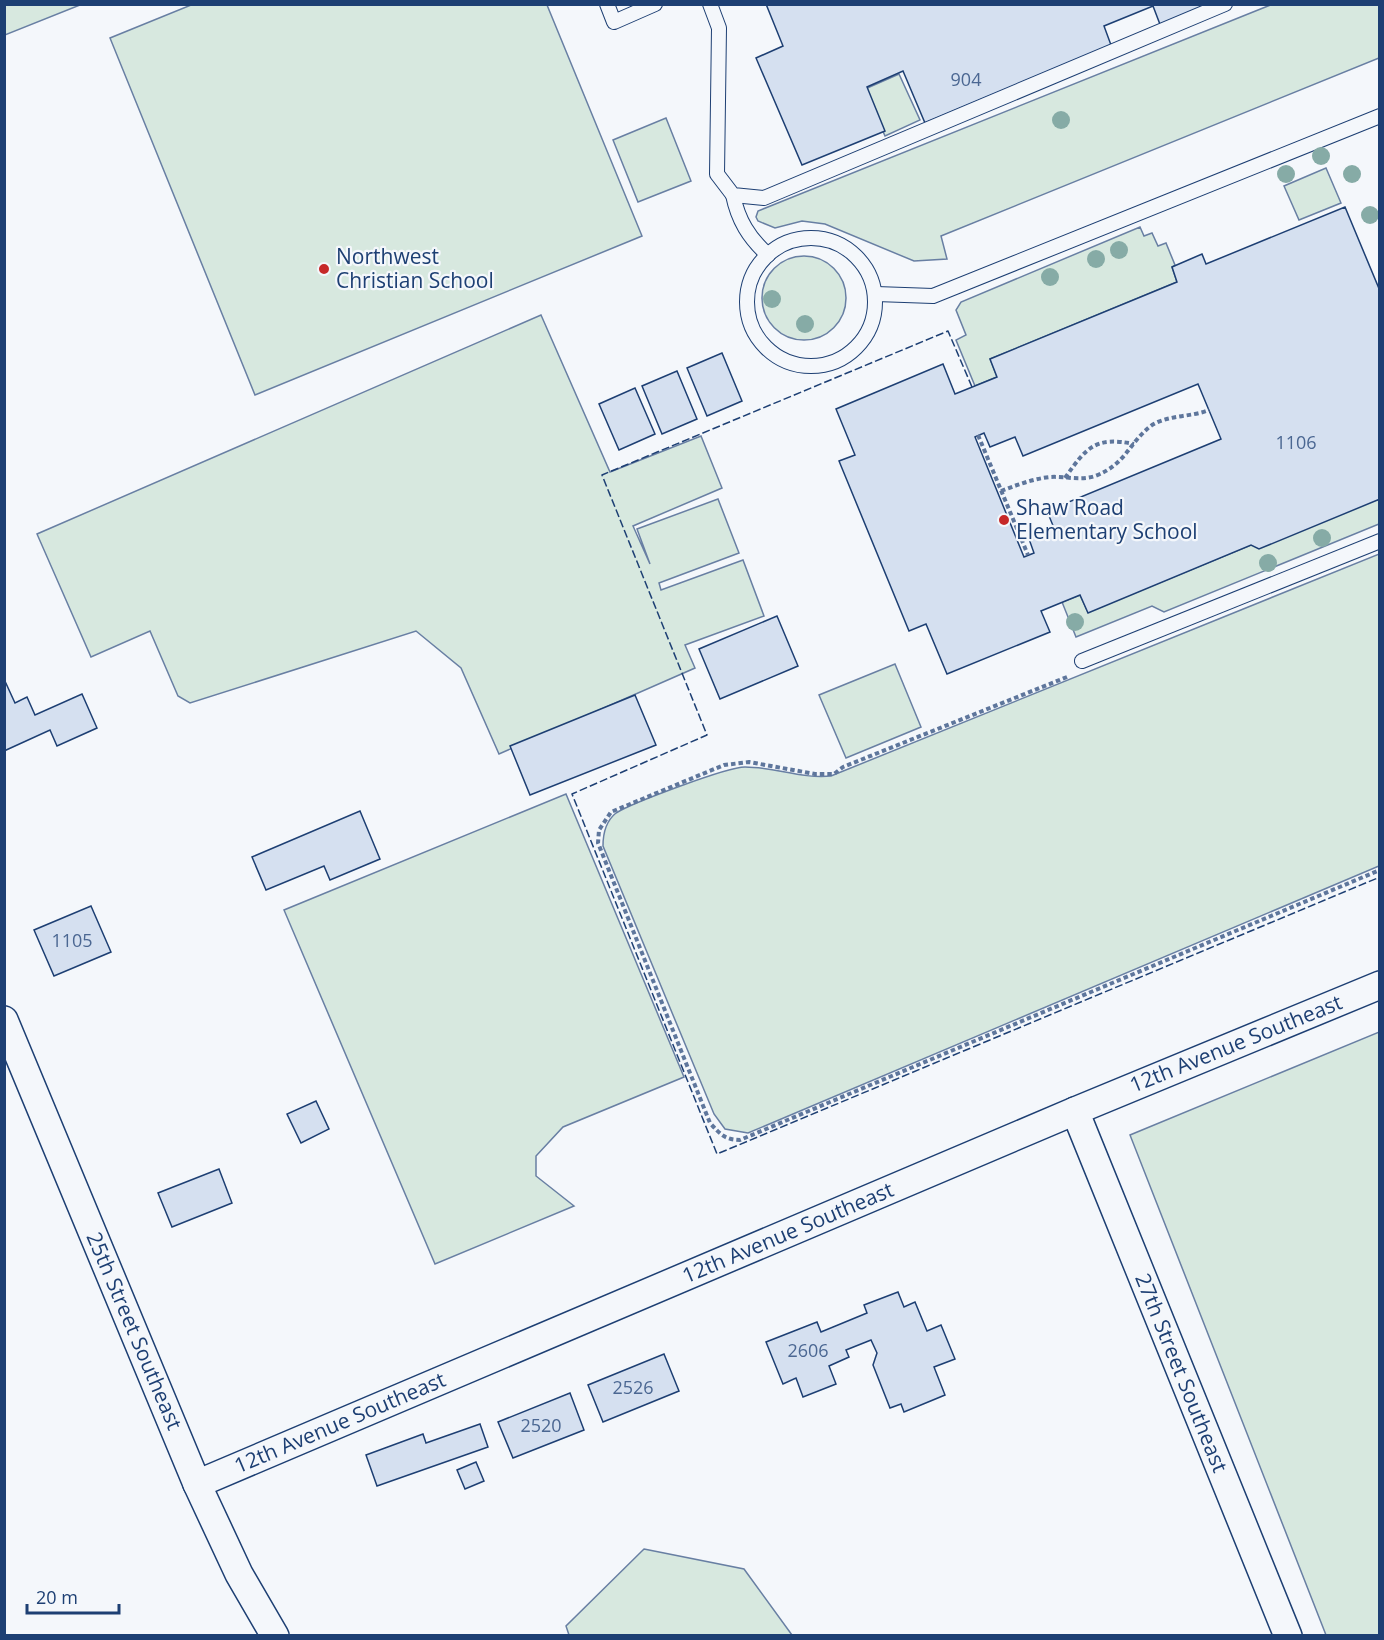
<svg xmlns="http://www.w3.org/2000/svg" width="1384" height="1640" font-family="'Open Sans',sans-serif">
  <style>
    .green { fill: #d7e8df; stroke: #687fa3; stroke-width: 1.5 }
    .building { fill: #d5e0f0; stroke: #1d3f73; stroke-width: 1.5; fill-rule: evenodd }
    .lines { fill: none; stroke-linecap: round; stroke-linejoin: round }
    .service-casing { stroke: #1d3f73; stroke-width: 16 }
    .minor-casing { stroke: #1d3f73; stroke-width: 30 }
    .path { stroke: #5e769c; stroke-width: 4; stroke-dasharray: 4.5 3; stroke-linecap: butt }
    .service { stroke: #f4f7fb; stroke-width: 14 }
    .minor { stroke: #f4f7fb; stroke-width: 27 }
    .fence { stroke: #1d3f73; stroke-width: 1.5; stroke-dasharray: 8 3; stroke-linecap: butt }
    .tree { fill: #86aba6 }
    .poi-dot { fill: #c62828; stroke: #f4f7fb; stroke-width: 2 }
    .labels { text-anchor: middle; stroke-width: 4.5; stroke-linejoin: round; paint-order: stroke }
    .number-label { font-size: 18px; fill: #4b6792 }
    .poi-label { font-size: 21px; fill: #1d3f73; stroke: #f4f7fb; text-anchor: start }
    .street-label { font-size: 21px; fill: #1d3f73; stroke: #f4f7fb }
  </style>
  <rect width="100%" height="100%" fill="#f4f7fb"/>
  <g class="green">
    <path d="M5 4H80V5L5 35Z"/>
    <path d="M1273 4 1379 5V58L941 236 947 259 914 261 825 224 802 221 775 228 758 221 756 217 758 211Z"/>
    <path d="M191 5H547L642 236 255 395 110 38Z"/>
    <path d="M899 74 920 120 885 136 865 89Z"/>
    <path d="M666 118 691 181 638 202 613 140Z"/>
    <path d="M1326 168 1341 203 1299 220 1284 186Z"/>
    <path d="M1140 227 1144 236 1152 233 1158 246 1166 243 1175 265 1172 267 1177 282 990 359 997 377 975 386 956 340 966 335 956 310 961 302Z"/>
    <circle cx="804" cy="298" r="42"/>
    <path d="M541 315 610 472 701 436 722 488 633 526 650 564 637 529 718 499 739 553 659 583 661 590 743 560 764 616 685 645 695 668 499 754 461 668 416 631 190 703 178 696 150 631 91 657 37 534Z"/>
    <path d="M1379 499V524L1164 612 1152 606 1076 637 1062 602 1080 595 1088 612 1251 545Z"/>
    <path d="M1379 554V866L748 1133 725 1129 714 1114 603 846C603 835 606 821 616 813 632 803 727 767 745 767 775 767 801 779 831 776Z"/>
    <path d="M895 664 921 727 846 758 819 695Z"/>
    <path d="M566 794 684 1077 563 1127 536 1156V1176L574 1206 435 1264 284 910Z"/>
    <path d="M1379 1032V1635H1326L1130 1135Z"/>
    <path d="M644 1549 744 1569 792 1635H569L566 1626Z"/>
  </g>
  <g class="building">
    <path d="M766 4H1214L1161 27 1153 6 1104 26 1111 45 925 123 903 71 867 87 885 131 802 165 756 58 783 46Z"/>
    <path d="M1345 207 1380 291V499L1259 549 1251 545 1088 613 1080 595 1041 611 1050 632 947 674 926 624 909 631 839 461 855 455 836 409 943 364 955 394 997 377 990 359 1177 282 1172 267 1202 254 1206 264ZM1198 384 1221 439 1047 511 1054 528 1029 539 1034 553 1024 557 975 437 984 433 990 447 1015 437 1023 456Z"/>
    <path d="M722 353 742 401 707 416 687 368Z"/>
    <path d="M677 371 697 419 662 434 642 386Z"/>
    <path d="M635 388 655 434 619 450 599 404Z"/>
    <path d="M777 616 798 666 720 699 699 649Z"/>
    <path d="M4 679 15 703 27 697 35 715 82 694 97 728 57 746 50 730 4 751Z"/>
    <path d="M635 695 656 745 530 795 510 746Z"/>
    <path d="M360 811 380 859 330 880 324 866 266 890 252 857Z"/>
    <path d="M91 906 111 952 54 976 34 930Z"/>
    <path d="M316 1101 329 1129 301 1143 287 1114Z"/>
    <path d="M219 1169 232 1203 172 1227 158 1193Z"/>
    <path d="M898 1292 904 1307 915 1302 927 1331 941 1325 955 1359 934 1367 945 1395 904 1412 901 1404 890 1408 873 1365 877 1353 871 1340 846 1350 849 1357 829 1366 836 1384 803 1397 796 1378 783 1384 766 1342 817 1322 821 1332 867 1313 864 1305Z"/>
    <path d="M664 1354 679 1391 603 1422 588 1385Z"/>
    <path d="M570 1393 584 1430 513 1458 498 1422Z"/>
    <path d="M480 1424 488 1447 377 1486 366 1455 423 1434 426 1443Z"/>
    <path d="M476 1462 484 1481 465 1489 457 1470Z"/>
  </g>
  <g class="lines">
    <defs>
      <g id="service">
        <path d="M607 4 614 22 655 4"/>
        <path d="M710 4 719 28 717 174 733 195 764 198 1225 4"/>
        <path d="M733 195C738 220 749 238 768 255"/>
        <circle cx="811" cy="302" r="64"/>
        <path d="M876 294 933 296 1380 116"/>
        <path d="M1082 661 1380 541"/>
      </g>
      <g id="minor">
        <path d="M4 1020 197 1484 239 1574 275 1636"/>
        <path d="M1075 1111 1288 1636"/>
        <path d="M197 1484 1075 1111 1380 985"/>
      </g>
    </defs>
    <use href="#service" class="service-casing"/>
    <use href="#minor" class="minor-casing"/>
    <g class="path">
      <path d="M978 435 1028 555"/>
      <path d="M1065 478C1086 448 1095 436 1134 444"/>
      <path d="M1001 491C1017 485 1032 479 1050 477 1065 476 1080 481 1095 476 1127 464 1128 443 1152 425 1168 415 1192 417 1209 410"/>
      <path d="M1067 677 843 767 834 774H815L749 762 724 765 611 812 599 830 598 843 710 1123C720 1134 725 1140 740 1140L1380 870"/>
    </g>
    <use href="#service" class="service"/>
    <use href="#minor" class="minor"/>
    <path class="fence" d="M972 387 948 331 602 475 707 735 572 794 717 1154 1380 877"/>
  </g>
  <g class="tree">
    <circle cx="1061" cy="120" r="9"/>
    <circle cx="1321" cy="156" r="9"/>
    <circle cx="1286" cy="174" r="9"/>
    <circle cx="1352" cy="174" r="9"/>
    <circle cx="1370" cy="215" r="9"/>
    <circle cx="1119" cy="250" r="9"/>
    <circle cx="1096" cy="259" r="9"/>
    <circle cx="1050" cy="277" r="9"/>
    <circle cx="772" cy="299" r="9"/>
    <circle cx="805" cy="324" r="9"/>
    <circle cx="1322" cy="538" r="9"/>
    <circle cx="1268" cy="563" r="9"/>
    <circle cx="1075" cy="622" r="9"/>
  </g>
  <g class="poi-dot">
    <circle cx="324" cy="269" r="6"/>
    <circle cx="1004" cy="520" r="6"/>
  </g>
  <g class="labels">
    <g class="number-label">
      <text x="966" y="86">904</text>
      <text x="1296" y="449">1106</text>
      <text x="72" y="947">1105</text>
      <text x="808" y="1357">2606</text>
      <text x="633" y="1394">2526</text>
      <text x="541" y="1432">2520</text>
    </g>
    <g class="poi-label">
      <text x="336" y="264">Northwest<tspan x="336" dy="24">Christian School</tspan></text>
      <text x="1016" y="515">Shaw Road<tspan x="1016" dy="24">Elementary School</tspan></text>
    </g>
    <g class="street-label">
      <text transform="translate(1236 1044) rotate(-22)" y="7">12th Avenue Southeast</text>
      <text transform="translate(788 1233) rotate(-23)" y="7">12th Avenue Southeast</text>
      <text transform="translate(134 1331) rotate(67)" y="7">25th Street Southeast</text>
      <text transform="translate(1181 1373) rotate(68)" y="7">27th Street Southeast</text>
      <text transform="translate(340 1423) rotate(-23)" y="7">12th Avenue Southeast</text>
    </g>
  </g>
  <rect width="1384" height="1640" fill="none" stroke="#1d3f73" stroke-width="12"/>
  <path d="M27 1604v9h92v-9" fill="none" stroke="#1d3f73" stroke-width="3"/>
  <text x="36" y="1604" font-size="18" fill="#1d3f73" stroke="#f4f7fb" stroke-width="4.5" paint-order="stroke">20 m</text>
</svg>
